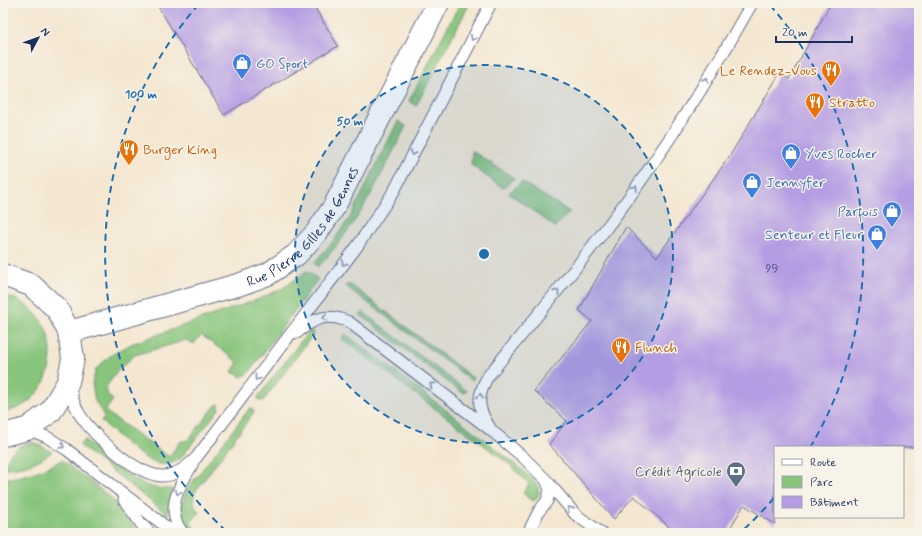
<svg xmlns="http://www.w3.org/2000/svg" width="922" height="536" font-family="Mynerve,sans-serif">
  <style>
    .green { fill: #88c57b; stroke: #527a6c }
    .building { fill: #b59de3 }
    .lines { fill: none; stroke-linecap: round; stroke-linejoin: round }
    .service-casing { stroke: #676f86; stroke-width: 13 }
    .tertiary-casing { stroke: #676f86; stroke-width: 24 }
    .service { stroke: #fff; stroke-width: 11 }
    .tertiary { stroke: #fff; stroke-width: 22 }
    .oneway { stroke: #8d97ae }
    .ring { fill: none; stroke: #1f6fb2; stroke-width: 2; stroke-dasharray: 7 5 }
    .labels { text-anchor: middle; stroke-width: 3; stroke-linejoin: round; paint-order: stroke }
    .number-label { font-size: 12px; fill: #424a7f }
    .shop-label { font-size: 14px; fill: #366cbe; stroke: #f7f3e8; text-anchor: start }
    .food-label { font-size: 14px; fill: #c56008; stroke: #f7f3e8; text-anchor: start }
    .street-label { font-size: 14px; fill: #1b2f5e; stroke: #f7f3e8 }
    .service-label { font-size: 14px; fill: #4e5e75; stroke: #f7f3e8; text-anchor: end }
    .centre { fill: #1f6fb2; stroke: #f7f3e8; stroke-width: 2 }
    .ring-label { font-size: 12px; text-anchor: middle; font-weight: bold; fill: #1f6fb2; stroke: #f7f3e8; stroke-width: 3; stroke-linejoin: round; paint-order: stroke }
  </style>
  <rect width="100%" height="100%" fill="#f7f3e8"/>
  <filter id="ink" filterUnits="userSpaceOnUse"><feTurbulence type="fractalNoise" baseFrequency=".025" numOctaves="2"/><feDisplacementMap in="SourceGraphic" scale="8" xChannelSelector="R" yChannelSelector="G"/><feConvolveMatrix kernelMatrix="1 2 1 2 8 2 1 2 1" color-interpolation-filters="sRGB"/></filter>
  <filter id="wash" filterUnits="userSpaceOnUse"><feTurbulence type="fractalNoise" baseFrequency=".012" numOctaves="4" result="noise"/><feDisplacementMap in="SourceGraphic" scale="16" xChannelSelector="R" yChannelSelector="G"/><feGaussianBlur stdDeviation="0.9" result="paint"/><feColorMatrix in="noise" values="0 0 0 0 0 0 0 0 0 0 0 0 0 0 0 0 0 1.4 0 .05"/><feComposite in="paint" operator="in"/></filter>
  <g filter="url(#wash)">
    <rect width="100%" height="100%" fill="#f4e7d1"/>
    <g class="green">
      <path d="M460 3H470L416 106 409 101Z"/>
      <path d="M398 121 406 126C390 157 375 190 356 219 345 236 332 252 318 267L314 263 335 239 351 216Z"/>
      <path d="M472 151 514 178 503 188 471 165Z"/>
      <path d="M522 182 570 212 555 227 509 193Z"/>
      <path d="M307 271 318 279 248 374 241 377 232 372 238 362 201 335 194 344 187 340 135 355 120 368 106 387 108 396 113 400 105 411 169 457 180 442 188 440 215 406 219 404V409L180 459C174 463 167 465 159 464 144 462 113 432 101 421L104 416 95 401 92 384 96 369 110 356 131 344 259 299 283 288Z"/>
      <path d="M346 285H351L473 378 472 381 347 287Z"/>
      <path d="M3 296C15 297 26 304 35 313 66 345 50 406 3 412Z"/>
      <path d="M363 312 464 389 467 391 465 393 461 392 360 315Z"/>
      <path d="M312 331 313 335 263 401 259 400 258 397 308 332Z"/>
      <path d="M345 334C397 373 450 412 500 452 511 461 533 476 538 488 540 493 538 498 534 501L529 499 523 493 529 484 509 464 350 345 342 339Z"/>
      <path d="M250 408H252L254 412 195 492C193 500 192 505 199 512L190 524 202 533H193C178 519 179 506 188 488Z"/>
      <path d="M85 440C99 453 133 482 151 487 158 489 166 489 173 489L169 502 168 515 79 445Z"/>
      <path d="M27 443H36L52 452C36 463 23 468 4 468 9 453 13 449 27 443Z"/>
      <path d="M62 460 109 496 141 533H5L3 528V479C26 476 42 471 62 460Z"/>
    </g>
    <g id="blocks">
      <g class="building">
        <path d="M156 3H312L338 46 224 115Z"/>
        <path d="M831 3H919V447H775V524L744 505 727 533H676L634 496 614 519 549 444 567 421 534 391 592 321 579 310 626 227 657 257 729 157 780 73 789 79Z"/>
      </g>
    </g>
  </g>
  <g filter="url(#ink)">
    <use href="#blocks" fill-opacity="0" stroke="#676f86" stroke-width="1"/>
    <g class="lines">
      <defs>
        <g id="service">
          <path d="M297 333C315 317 327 313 349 322L492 431 523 457 547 481 575 514 601 533"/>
          <path d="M69 384C71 395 74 405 80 415 94 436 136 475 162 476 176 476 187 467 196 458L356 248 394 191 491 3"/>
          <path d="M27 429 47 437 66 449 174 533"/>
          <path d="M492 431C478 410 475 399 488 376 542 310 596 245 645 175 683 120 719 62 752 3"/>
          <path d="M124 500 142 525 150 533"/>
          <path d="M183 533C164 511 179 486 192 465"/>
          <path d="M528 533 539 511 547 501 550 490 547 482"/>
        </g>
        <g id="tertiary">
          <path d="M3 275 31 285 57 309 69 332 73 359 68 382 51 411 27 429 3 435"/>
          <path id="s1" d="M69 332 241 284 268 274 296 255 317 232 334 207 438 3"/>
        </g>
      </defs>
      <use href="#service" class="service-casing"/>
      <use href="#tertiary" class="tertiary-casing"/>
      <use href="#service" class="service"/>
      <use href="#tertiary" class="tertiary"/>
    </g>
    <defs><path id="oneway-chevron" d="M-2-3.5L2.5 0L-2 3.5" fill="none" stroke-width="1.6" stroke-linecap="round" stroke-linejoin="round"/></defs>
    <g class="oneway">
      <use href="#oneway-chevron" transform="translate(473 38) rotate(117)"/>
      <use href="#oneway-chevron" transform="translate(706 80) rotate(-59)"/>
      <use href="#oneway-chevron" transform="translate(413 153) rotate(117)"/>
      <use href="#oneway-chevron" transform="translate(635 188) rotate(-54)"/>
      <use href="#oneway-chevron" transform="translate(344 263) rotate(127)"/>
      <use href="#oneway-chevron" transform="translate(557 292) rotate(-51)"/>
      <use href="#oneway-chevron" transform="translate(325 318) rotate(171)"/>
      <use href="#oneway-chevron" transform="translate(257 378) rotate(127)"/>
      <use href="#oneway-chevron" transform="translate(432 385) rotate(-143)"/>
      <use href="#oneway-chevron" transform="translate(480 396) rotate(-85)"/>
      <use href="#oneway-chevron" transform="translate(62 446) rotate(33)"/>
      <use href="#oneway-chevron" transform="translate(178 492) rotate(111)"/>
      <use href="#oneway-chevron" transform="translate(570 509) rotate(-132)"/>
    </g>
  </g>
  <circle cx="484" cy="254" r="189" fill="#1f6fb2" fill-opacity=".12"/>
  <g class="ring">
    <circle cx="484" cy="254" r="189"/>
    <path d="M774 498A379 379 0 0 1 742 531M226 531A379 379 0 0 1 198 5M770 5A379 379 0 0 1 811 446"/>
  </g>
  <defs>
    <symbol id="shop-pin" viewBox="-11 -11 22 30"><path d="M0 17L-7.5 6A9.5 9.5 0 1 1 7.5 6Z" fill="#3f7fe0" stroke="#f7f3e8"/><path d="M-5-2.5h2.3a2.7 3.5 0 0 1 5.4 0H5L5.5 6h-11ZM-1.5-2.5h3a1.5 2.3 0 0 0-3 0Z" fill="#fff"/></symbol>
    <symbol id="restaurant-pin" viewBox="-11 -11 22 30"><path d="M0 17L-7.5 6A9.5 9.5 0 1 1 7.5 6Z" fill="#e8710a" stroke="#f7f3e8"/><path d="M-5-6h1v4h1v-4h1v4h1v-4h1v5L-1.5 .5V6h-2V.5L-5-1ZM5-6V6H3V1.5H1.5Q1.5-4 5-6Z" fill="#fff"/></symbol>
    <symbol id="bank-pin" viewBox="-11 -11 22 30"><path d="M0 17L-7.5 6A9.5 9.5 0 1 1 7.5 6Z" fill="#5c6f8a" stroke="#f7f3e8"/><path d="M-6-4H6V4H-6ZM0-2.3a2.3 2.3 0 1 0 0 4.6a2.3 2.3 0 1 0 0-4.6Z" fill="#fff"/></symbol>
  </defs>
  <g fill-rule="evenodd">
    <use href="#shop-pin" x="231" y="52" width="22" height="30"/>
    <use href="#restaurant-pin" x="820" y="59" width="22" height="30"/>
    <use href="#restaurant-pin" x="804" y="91" width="22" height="30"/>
    <use href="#restaurant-pin" x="118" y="138" width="22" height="30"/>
    <use href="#shop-pin" x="780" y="142" width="22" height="30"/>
    <use href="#shop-pin" x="741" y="171" width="22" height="30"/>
    <use href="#shop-pin" x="881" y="200" width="22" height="30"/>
    <use href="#shop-pin" x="866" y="223" width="22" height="30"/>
    <use href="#restaurant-pin" x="610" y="336" width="22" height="30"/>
    <use href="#bank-pin" x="725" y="460" width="22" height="30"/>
  </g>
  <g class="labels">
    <g class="number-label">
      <text x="772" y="272">99</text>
    </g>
    <g class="shop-label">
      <text x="256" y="68">GO Sport</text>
      <text x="805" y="158">Yves Rocher</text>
      <text x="766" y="187">Jennyfer</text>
      <text x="878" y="216" text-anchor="end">Parfois</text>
      <text x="863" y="239" text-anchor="end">Senteur et Fleur</text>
    </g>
    <g class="food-label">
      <text x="817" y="75" text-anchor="end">Le Rendez-Vous</text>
      <text x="829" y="107">Stratto</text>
      <text x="143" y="154">Burger King</text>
      <text x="635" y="352">Flunch</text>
    </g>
    <g class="street-label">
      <text dy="5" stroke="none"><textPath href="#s1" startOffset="266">Rue Pierre Gilles de Gennes</textPath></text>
    </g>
    <g class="service-label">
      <text x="722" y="476">Crédit Agricole</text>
    </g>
  </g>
  <circle cx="484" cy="254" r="6" class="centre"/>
  <g class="ring-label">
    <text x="141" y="98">100 m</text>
    <text x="350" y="125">50 m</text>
  </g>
  <rect width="922" height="536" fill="none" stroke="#f7f3e8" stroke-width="16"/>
  <rect x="774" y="446" width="130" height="72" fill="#f7f3e8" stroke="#9fa5b1"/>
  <rect x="782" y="459" width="20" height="6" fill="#ffffff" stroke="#9fa5b1"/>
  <text x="810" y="466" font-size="12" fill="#1b2f5e">Route</text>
  <rect x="782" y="476" width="20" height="12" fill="#88c57b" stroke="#9fa5b1"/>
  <text x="810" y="486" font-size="12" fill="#1b2f5e">Parc</text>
  <rect x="782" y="496" width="20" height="12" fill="#b59de3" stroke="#9fa5b1"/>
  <text x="810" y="506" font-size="12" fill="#1b2f5e">Bâtiment</text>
  <g transform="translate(38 38) rotate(49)" stroke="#f7f3e8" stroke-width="3" paint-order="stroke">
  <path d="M0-3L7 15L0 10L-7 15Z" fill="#1b2f5e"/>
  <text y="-6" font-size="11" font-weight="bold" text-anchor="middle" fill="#1b2f5e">N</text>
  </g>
  <path d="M776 36v6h76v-6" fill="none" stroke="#1b2f5e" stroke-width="2"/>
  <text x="782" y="36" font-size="12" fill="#1b2f5e" stroke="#f7f3e8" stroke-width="3" paint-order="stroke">20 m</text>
</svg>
